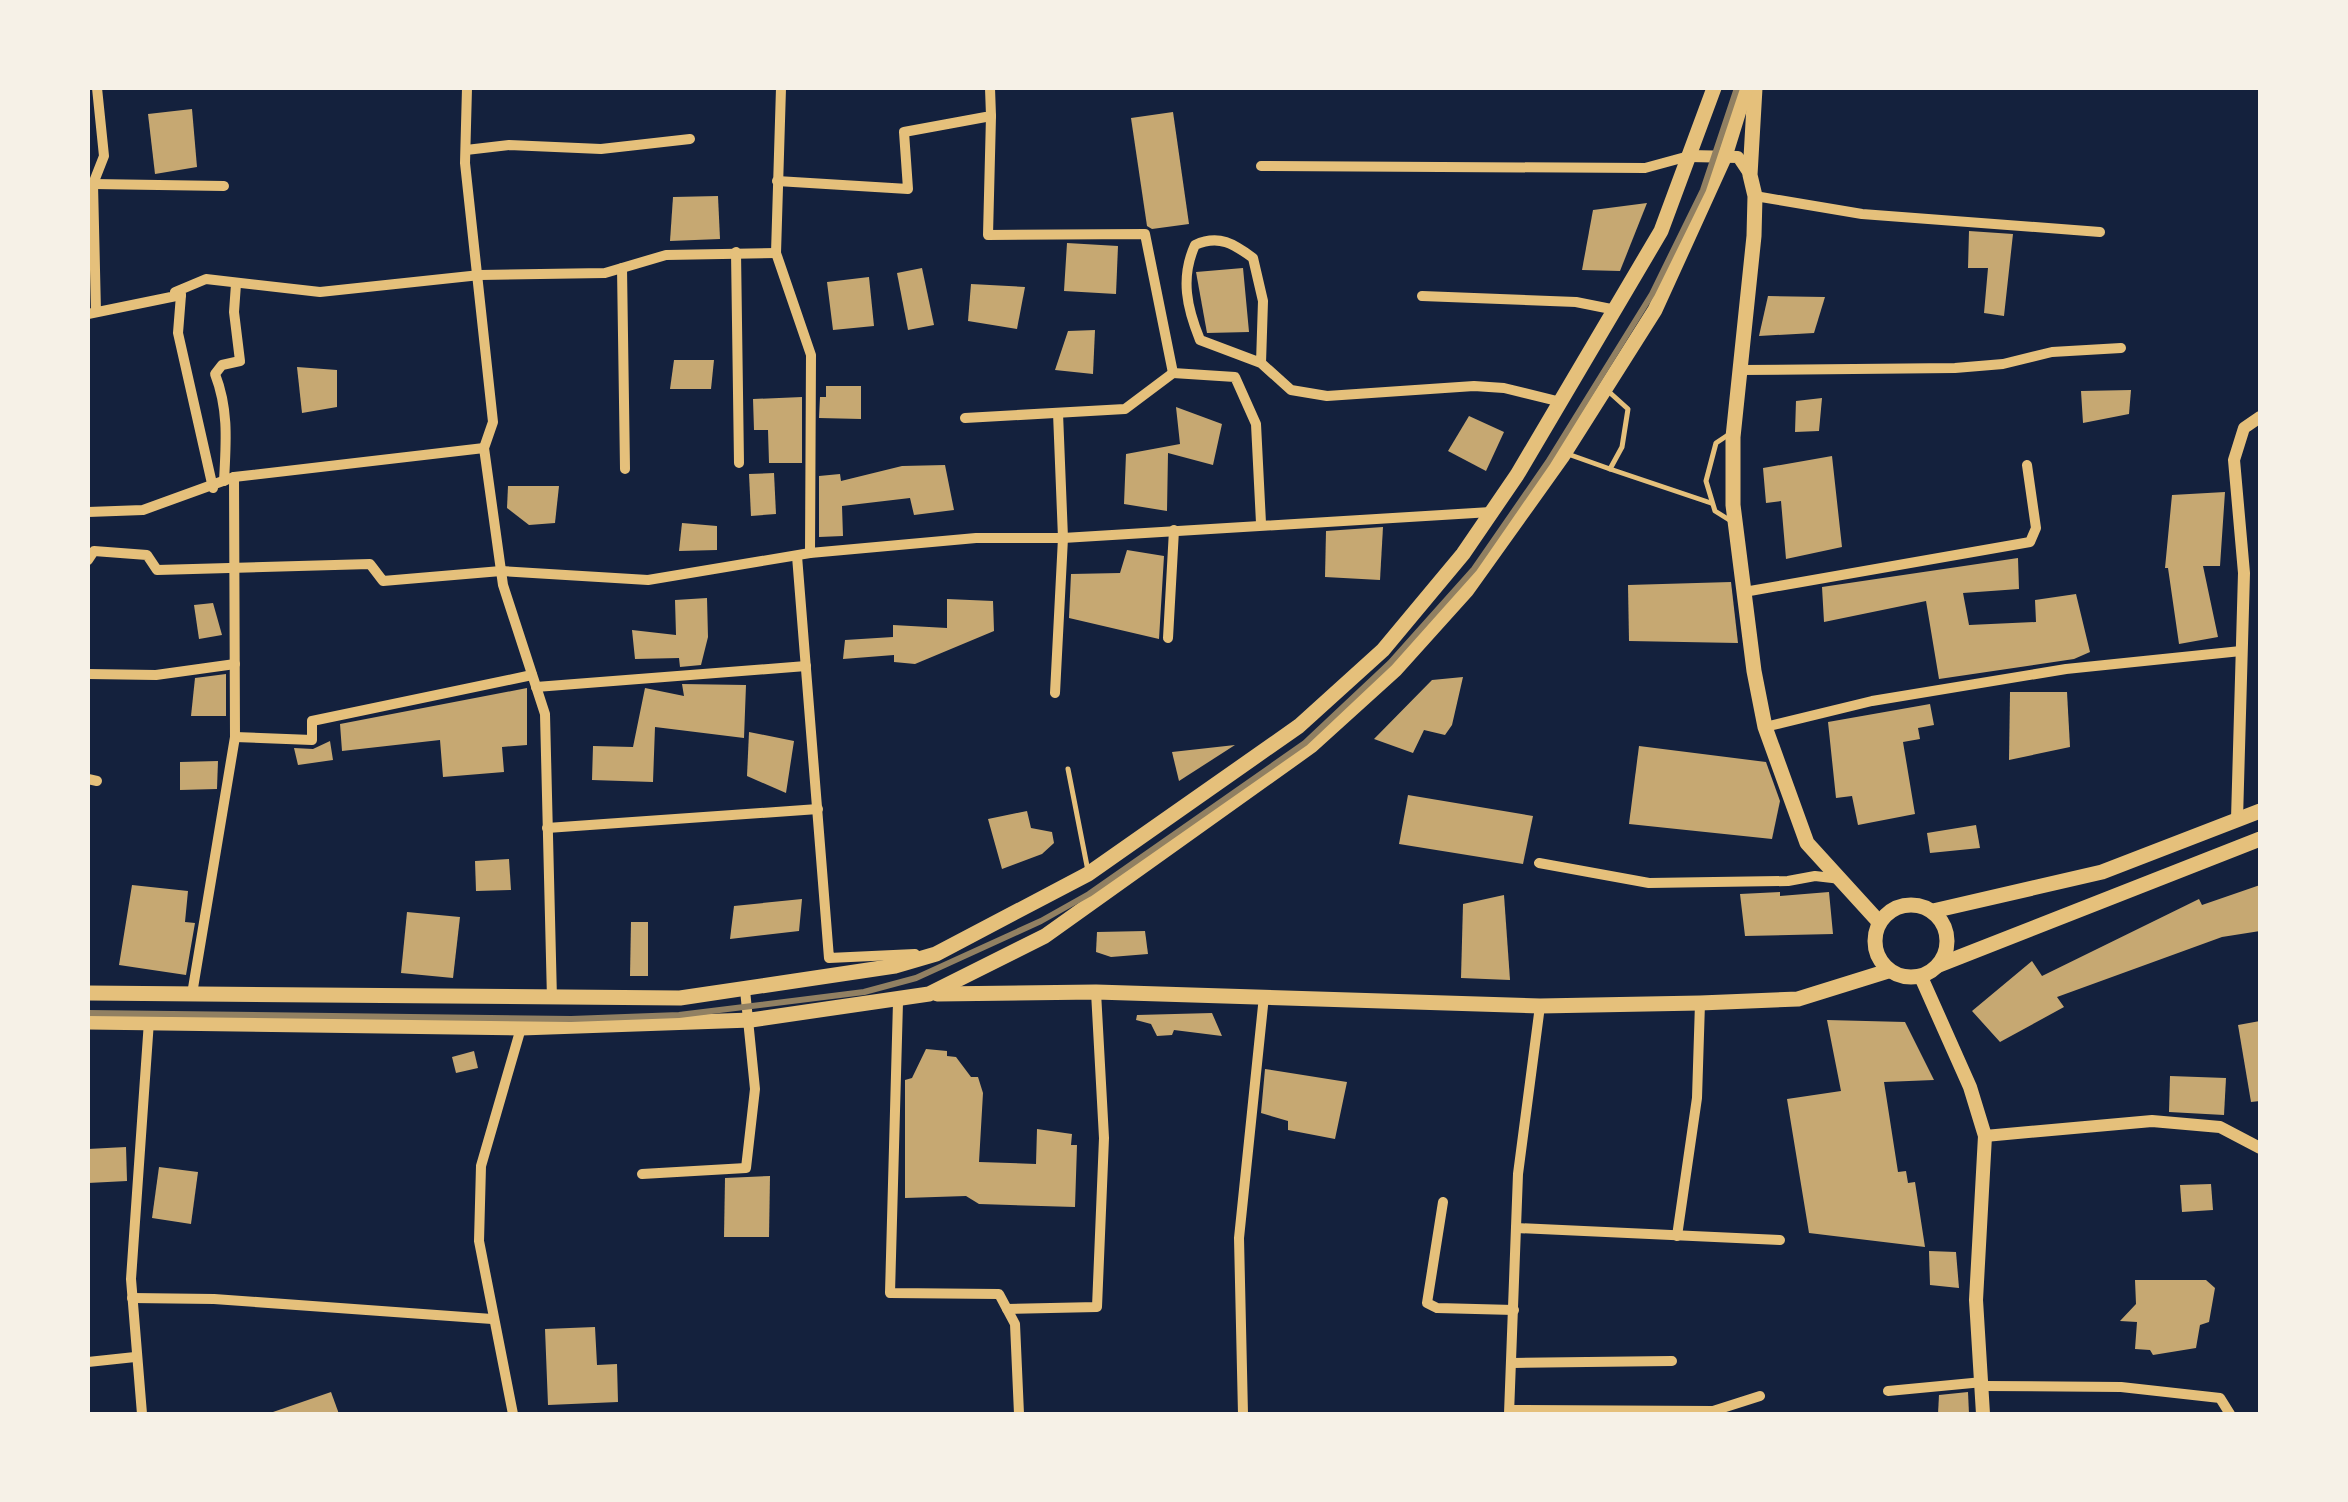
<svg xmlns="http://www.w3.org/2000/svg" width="2348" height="1502" font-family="Overpass,sans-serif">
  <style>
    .building { fill: #c6a872 }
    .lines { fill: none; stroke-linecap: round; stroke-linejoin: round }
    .service { stroke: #e5c07b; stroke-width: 5 }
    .minor { stroke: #e5c07b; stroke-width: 10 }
    .tertiary { stroke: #e5c07b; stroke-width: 12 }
    .secondary { stroke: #e5c07b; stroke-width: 14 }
    .primary { stroke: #e5c07b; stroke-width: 15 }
    .rail { stroke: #918062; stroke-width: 6 }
  </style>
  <rect width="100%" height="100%" fill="#14213d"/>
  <g class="building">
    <path d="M192 109 197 167 155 174 148 114Z"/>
    <path d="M1173 112 1189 224 1152 229 1147 226 1131 118Z"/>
    <path d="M718 196 720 239 670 241 673 197Z"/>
    <path d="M1647 203 1620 271 1582 270 1593 210Z"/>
    <path d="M1969 231 2013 234 2004 316 1984 313 1988 268H1968Z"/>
    <path d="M1067 243 1118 246 1116 294 1064 291Z"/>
    <path d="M922 268 934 325 908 330 897 273Z"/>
    <path d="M1243 268 1249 332 1207 333 1196 272Z"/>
    <path d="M869 277 874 326 833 330 827 282Z"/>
    <path d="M971 284 1025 287 1017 329 968 321Z"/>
    <path d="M1768 296 1825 297 1814 333 1759 336Z"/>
    <path d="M1095 330 1093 374 1055 370 1068 331Z"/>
    <path d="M674 360H714L711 389H670Z"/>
    <path d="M297 367 337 370V407L302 413Z"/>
    <path d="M826 386H861V419L819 418 820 397H826Z"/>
    <path d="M2131 390 2129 414 2083 423 2081 391Z"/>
    <path d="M802 397V463H769L768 430H754L753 399Z"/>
    <path d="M1822 398 1819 431 1795 432 1796 401Z"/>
    <path d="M1176 407 1222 424 1213 465 1168 453 1167 511 1124 504 1126 454 1180 444Z"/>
    <path d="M1469 416 1504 432 1486 471 1448 451Z"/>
    <path d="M1832 456 1842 547 1786 559 1781 501 1766 503 1763 468Z"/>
    <path d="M945 465 954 510 914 515 910 498 842 506 843 536 819 537V476L840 474 841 481 902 466Z"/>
    <path d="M774 473 776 514 751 516 749 474Z"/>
    <path d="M508 486H559L555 523 529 525 507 508Z"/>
    <path d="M2225 492 2220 566H2203L2218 637 2179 644 2168 568H2165L2172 495Z"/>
    <path d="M682 523 717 526V550L679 551Z"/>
    <path d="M1383 527 1380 580 1325 577 1326 531Z"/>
    <path d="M1127 550 1164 556 1159 639 1069 618 1071 574 1120 573Z"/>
    <path d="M2018 558 2019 589 1963 593 1969 625 2036 622 2035 600 2076 594 2090 652 2074 659 1939 679 1926 601 1824 622 1822 587Z"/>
    <path d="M1731 582 1738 643 1629 641 1628 585Z"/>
    <path d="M707 598 708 637 701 665 680 667 679 658 635 659 632 630 676 635 675 600Z"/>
    <path d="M947 599 993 601 994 631 915 664 894 662V655L843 659 845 640 893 637V625L947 628Z"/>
    <path d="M213 603 222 635 199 639 194 605Z"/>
    <path d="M226 674V716H191L195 678Z"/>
    <path d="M1463 677 1452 725 1445 735 1424 730 1413 753 1374 739 1432 680Z"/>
    <path d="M682 684 746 685 744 738 655 727 653 782 592 780 593 746 633 747 645 688 684 696Z"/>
    <path d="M527 688V745L502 747 504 772 443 777 440 740 342 751 340 724Z"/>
    <path d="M2010 692H2067L2070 747 2009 760Z"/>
    <path d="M1930 704 1934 725 1918 728 1920 739 1903 742 1915 814 1858 825 1852 796 1836 798 1828 722Z"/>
    <path d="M749 732 794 741 786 793 747 776Z"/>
    <path d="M330 741 333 760 298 765 294 748 313 749Z"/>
    <path d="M1235 745 1179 781 1172 752Z"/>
    <path d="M1639 746 1766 762 1780 801 1772 839 1629 824Z"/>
    <path d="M218 761 217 789 180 790V762Z"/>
    <path d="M1408 795 1533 816 1523 864 1399 844Z"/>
    <path d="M1027 811 1031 828 1052 832 1054 843 1042 854 1002 869 988 819Z"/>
    <path d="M1976 825 1980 848 1930 853 1927 833Z"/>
    <path d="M509 859 511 890 476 891 475 861Z"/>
    <path d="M132 885 188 891 185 922 195 923 186 975 119 965Z"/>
    <path d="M2260 885V931L2222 937 2057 997 2064 1007 2000 1042 1972 1011 2032 961 2042 976 2199 899 2202 905Z"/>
    <path d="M1780 892V896L1829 892 1833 934 1745 936 1740 894Z"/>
    <path d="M1504 895 1510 980 1461 978 1463 904Z"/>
    <path d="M802 899 799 931 730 939 734 906Z"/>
    <path d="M407 912 460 917 453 978 401 973Z"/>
    <path d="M631 922H648V976H630Z"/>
    <path d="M1145 931 1148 954 1111 957 1096 952 1097 932Z"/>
    <path d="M1212 1013 1222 1036 1174 1030 1172 1035 1157 1036 1151 1024 1136 1020 1137 1015Z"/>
    <path d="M1827 1020 1905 1022 1934 1080 1884 1082 1898 1172 1906 1171 1908 1183 1915 1182 1925 1247 1809 1233 1787 1099 1841 1091Z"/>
    <path d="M2260 1021V1101L2251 1102 2238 1025Z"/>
    <path d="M926 1049 947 1051V1056L956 1057 971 1077H978L983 1093 979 1162 1036 1164 1037 1129 1072 1134 1071 1145H1077L1075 1207 979 1204 966 1196 905 1198V1080L912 1078Z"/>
    <path d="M474 1051 478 1068 456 1073 452 1057Z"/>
    <path d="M1265 1069 1347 1082 1335 1139 1288 1130V1121L1261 1113Z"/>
    <path d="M2170 1076 2226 1078 2224 1115 2169 1112Z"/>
    <path d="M126 1147 127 1181 88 1183V1149Z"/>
    <path d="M159 1167 198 1172 191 1224 152 1218Z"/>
    <path d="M770 1176 769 1237H724L725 1178Z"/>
    <path d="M2211 1184 2213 1210 2182 1212 2180 1185Z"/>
    <path d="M1929 1251 1956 1252 1959 1288 1930 1285Z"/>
    <path d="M2135 1280H2206L2215 1288 2209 1322 2200 1325 2196 1348 2153 1355 2150 1350 2135 1349 2137 1322 2120 1321 2136 1304Z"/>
    <path d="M595 1327 597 1365 617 1364 618 1402 548 1405 545 1329Z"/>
    <path d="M331 1392 339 1414H273V1412Z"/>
    <path d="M1968 1392 1969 1414H1938L1939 1395Z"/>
  </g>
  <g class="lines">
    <g class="service">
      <path d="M1731 433 1716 443 1706 481 1715 511 1731 521"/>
      <path d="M1565 453 1610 469 1622 447 1628 409 1608 391"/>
      <path d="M1610 469 1711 503"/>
      <path d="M1068 769 1088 871"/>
    </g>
    <g class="minor">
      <path d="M467 88 465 163 493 422 484 448 503 585 545 714 552 999"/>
      <path d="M781 88 776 253 811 355 810 553"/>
      <path d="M991 116 988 235 1145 234 1173 373 1235 377 1256 424 1261 523"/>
      <path d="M466 150 509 145 601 149 690 139"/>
      <path d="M1261 166 1645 168 1689 156"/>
      <path d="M777 181 908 189 904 132 991 116 990 88"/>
      <path d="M93 184 224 186"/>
      <path d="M1755 196 1862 214 2100 232"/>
      <path d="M736 252 739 463"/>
      <path d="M622 268 625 469"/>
      <path d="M181 295 178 333 213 488"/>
      <path d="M1422 296 1576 302 1616 310"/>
      <path d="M96 312 93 184 104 156 97 88"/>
      <path d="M88 314 181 295 175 292 206 279 320 292 480 275 605 273 666 255 776 253"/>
      <path d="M1261 363 1263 301 1253 258C1234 244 1219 234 1195 245 1180 278 1187 308 1200 340L1261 363 1291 390 1327 396 1474 386 1504 388 1561 402"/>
      <path d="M1740 370 1955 368 2003 364 2052 352 2121 348"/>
      <path d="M965 418 1125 409 1173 373"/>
      <path d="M224 481C226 443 229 410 215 374L222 365 240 361 234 312 236 284"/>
      <path d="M88 512 143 510 234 477 484 448"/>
      <path d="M797 556 829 958 915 954"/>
      <path d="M88 560 94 551 147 555 157 570 370 564 383 581 501 571 648 580 810 553 976 538H1063L1491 512"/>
      <path d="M1744 592 2030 542 2036 528 2027 465"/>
      <path d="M1168 638 1174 530"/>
      <path d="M88 674 156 675 235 664"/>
      <path d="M536 687 806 666"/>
      <path d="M1055 693 1063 538 1058 413"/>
      <path d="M1765 727 1872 701 2066 669 2241 651"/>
      <path d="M235 737 312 740V721L532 675"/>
      <path d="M88 779 97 781"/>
      <path d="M547 828 818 809"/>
      <path d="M1539 863 1649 883 1788 881 1815 876 1841 879"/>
      <path d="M192 994 235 737 234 477"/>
      <path d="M898 1002 890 1293 999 1294 1015 1324 1019 1414"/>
      <path d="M642 1174 746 1168 755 1089 745 990"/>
      <path d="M1443 1202 1427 1303 1437 1308 1514 1310"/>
      <path d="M1516 1228 1780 1240"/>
      <path d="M1677 1236 1697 1098 1700 1003"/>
      <path d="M132 1298 214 1299 492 1319"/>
      <path d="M1007 1309 1097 1307 1104 1138 1096 992"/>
      <path d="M88 1362 135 1357"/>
      <path d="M1513 1363 1672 1361"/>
      <path d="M1983 1386 2121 1387 2220 1398 2230 1414"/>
      <path d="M1888 1391 1983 1382"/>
      <path d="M1511 1410 1713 1411 1760 1396"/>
      <path d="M142 1414 131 1279 149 1021"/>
      <path d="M513 1414 479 1241 481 1166 521 1028"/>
      <path d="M1243 1414 1239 1238 1264 996"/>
      <path d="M1509 1414 1518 1174 1540 1006"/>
    </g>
    <g class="tertiary">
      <path d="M1689 156 1738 157 1750 175"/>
      <path d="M2237 819 2244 573 2234 460 2244 428 2260 417"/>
      <path d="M1985 1136 2152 1121 2220 1127 2260 1148"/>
    </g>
    <path class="secondary" d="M1921 977 1970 1087 1985 1136 1976 1300 1983 1414"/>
    <g class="primary">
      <path d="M1755 88 1750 175 1755 196 1754 236 1733 437V505L1754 671 1765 727 1807 843 1879 922"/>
      <circle cx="1911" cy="941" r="36"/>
      <path d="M1933 911 2102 872 2260 811"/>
      <path d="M1939 965 2260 839"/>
      <path d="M88 993 680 998 895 966 936 954 1088 874 1299 726 1383 650 1463 554 1517 475 1661 231 1714 88"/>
      <path d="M937 994 1096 992 1540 1006 1700 1003 1798 999 1888 971"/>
      <path d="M88 1022 521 1028 751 1020 929 994 1045 936 1311 746 1395 670 1467 590 1562 457 1655 310 1725 156 1746 88"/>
    </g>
    <path class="rail" d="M88 1013 571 1019 679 1015 864 992 916 978 1041 921 1089 894 1305 743 1390 663 1474 569 1548 462 1652 294 1703 190 1737 88"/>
  </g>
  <rect width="2348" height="1502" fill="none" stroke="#f6f1e7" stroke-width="180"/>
</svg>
